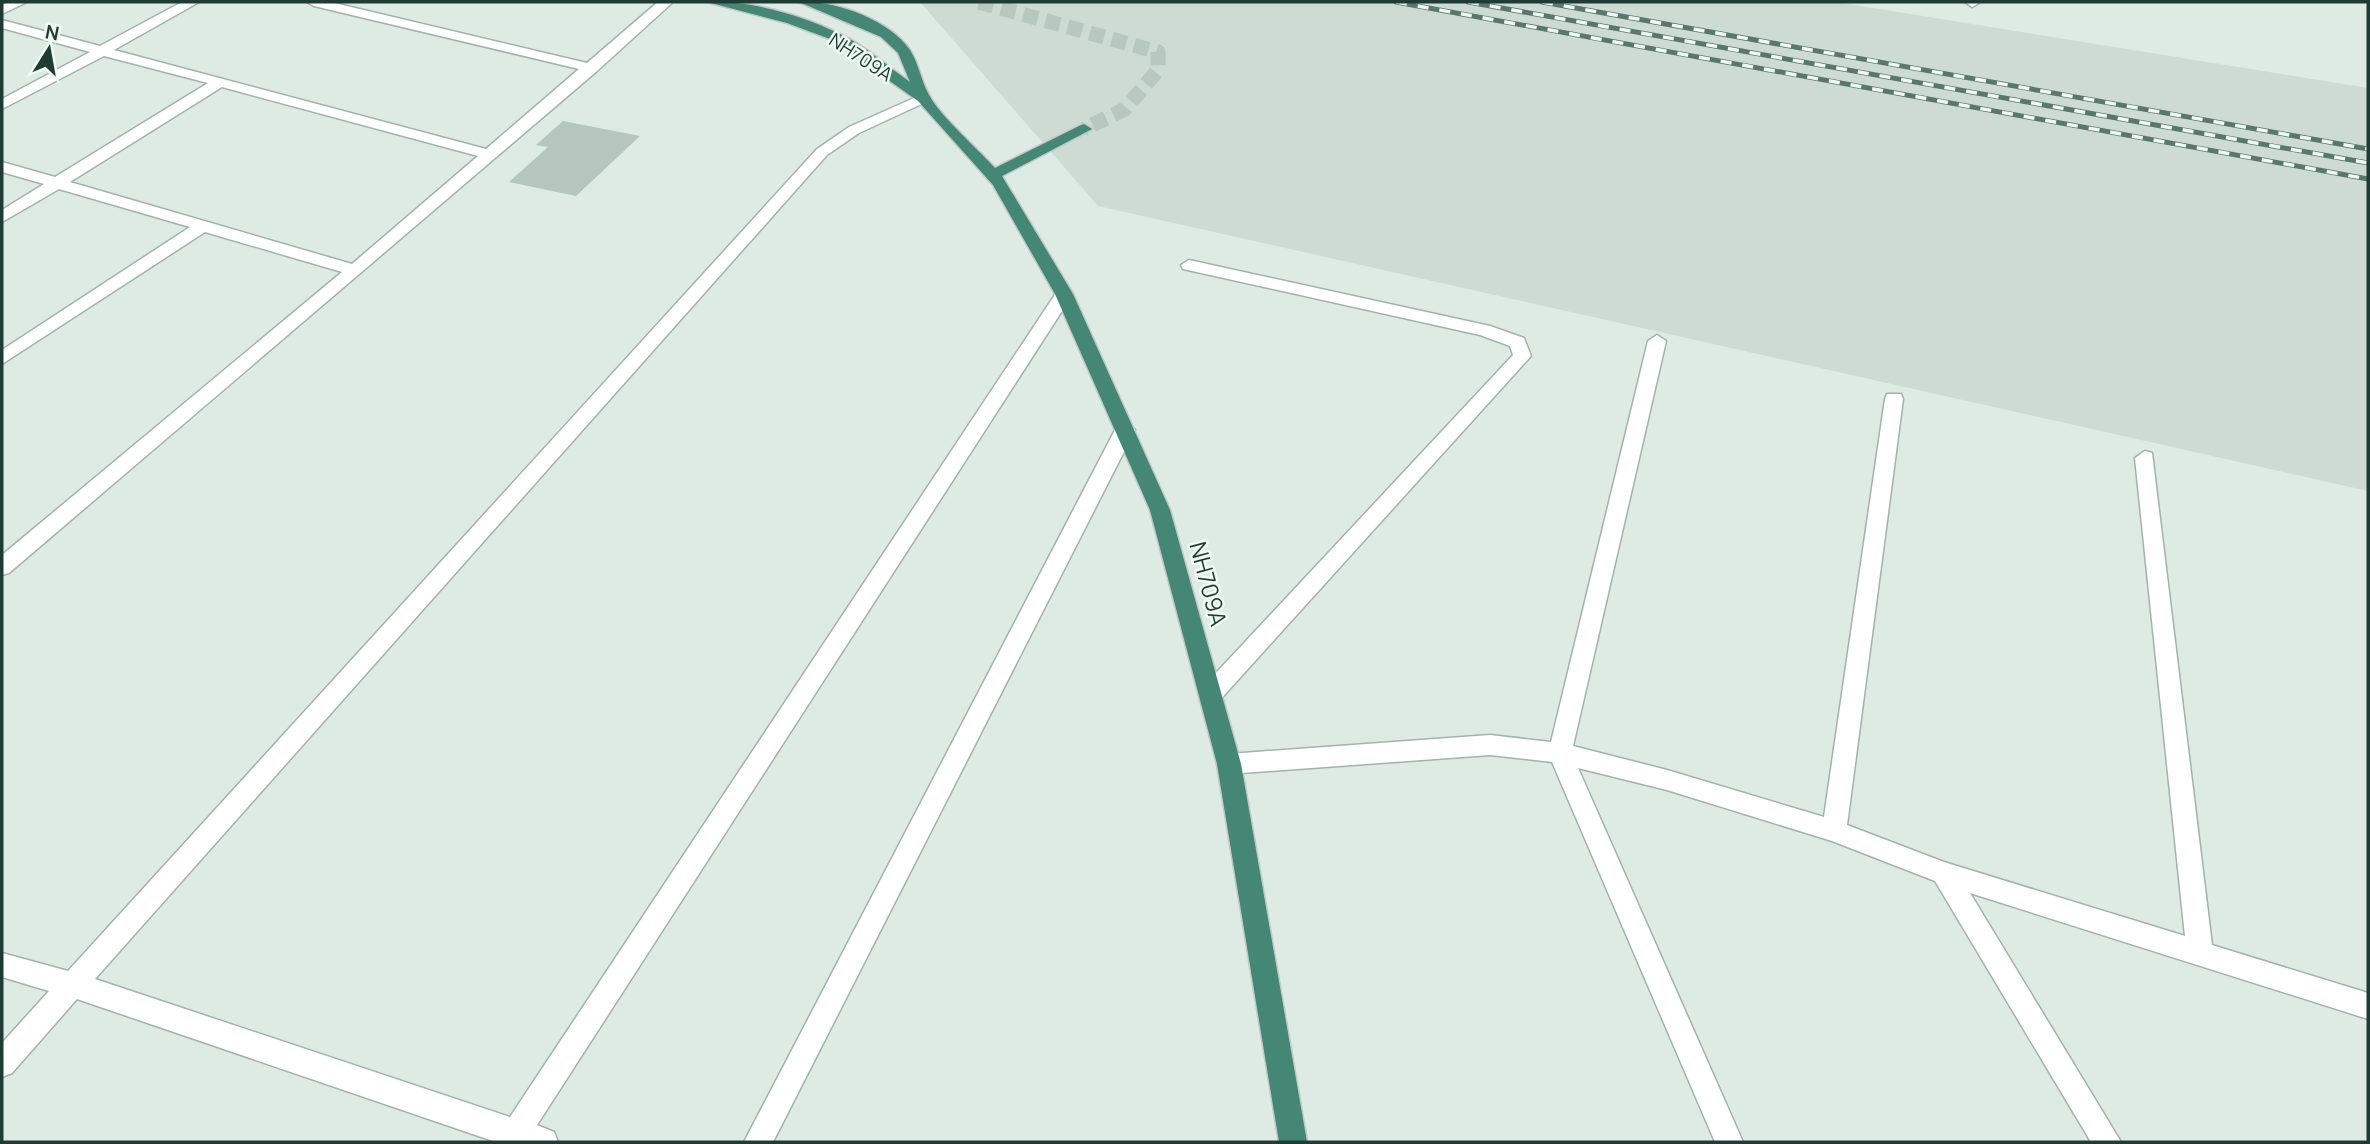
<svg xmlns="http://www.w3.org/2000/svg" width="2370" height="1144" font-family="Manrope,sans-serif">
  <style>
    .built { fill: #cddbd4 }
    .building { fill: #b4c6be }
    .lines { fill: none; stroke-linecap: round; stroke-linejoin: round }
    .trunk-tunnel { stroke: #b8c8c1; stroke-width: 15; stroke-dasharray: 15 8; stroke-linecap: butt }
    .minor-casing { stroke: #a1b3ac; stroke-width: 3 }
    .secondary-casing { stroke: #9cb8ad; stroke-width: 3 }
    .trunk-casing { stroke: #c0c8c6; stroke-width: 3 }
    .minor { fill: #fff; fill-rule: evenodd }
    .secondary { fill: #fff; fill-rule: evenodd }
    .trunk { fill: #448775; fill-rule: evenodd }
    .rail-casing { stroke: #58786e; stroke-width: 5 }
    .rail { stroke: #eff8f3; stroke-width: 3.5; stroke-dasharray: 11; stroke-linecap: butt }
    .labels { text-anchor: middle; stroke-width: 5; stroke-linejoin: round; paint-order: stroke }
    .far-street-label { font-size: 19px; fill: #1e3c33; stroke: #eff8f3 }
    .street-label { font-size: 23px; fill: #1e3c33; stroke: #eff8f3 }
  </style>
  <rect width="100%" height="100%" fill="#deebe5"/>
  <path class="built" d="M920 2H1836L2368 88V491L1098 206Z"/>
  <path class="building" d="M563 121 640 136 576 196 509 182 548 147 536 145Z"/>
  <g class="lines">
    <path class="trunk-tunnel" d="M979 2 1158 52V70L1125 109 1084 129"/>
    <defs>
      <g id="minor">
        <path d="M182 2H199L114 50 486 149 579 69 314 6 307 2H330L587 63 658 2H673L597 71 9 573 2 575V555L342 272 205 232 2 364V350L190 227 59 189 2 222V210L44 184 2 172V162L55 177 208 83 104 56 2 109V99L90 52 2 28V20L100 46ZM222 87 478 156 352 264 70 182Z"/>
        <path d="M1965 2H1979V3L1972 7Z"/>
        <path d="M923 94 930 98 928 101 859 133 827 155 95 979 510 1117 1058 290H1070L1073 294 537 1125 554 1132 558 1142H496L77 999 12 1073 2 1077V1043L49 991 2 977V953L68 971 817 149 849 127Z"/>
        <path d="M1189 260 1490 326 1524 338 1531 356 1218 702 1210 704 1202 702 1199 695 1202 688 1513 355 1510 346 1480 335 1183 269 1181 265Z"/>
        <path d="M1657 335 1666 341 1573 746 1667 770 1824 817 1885 399 1887 394H1901L1903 399 1847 825 1944 862 2185 936 2135 458 2145 451 2152 453 2212 945 2368 993V1019L1970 893 2121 1142H2091L1935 881 1832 841 1667 790 1578 768 1743 1142H1715L1552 762 1490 755 1229 774 1221 771 1217 764 1221 757 1229 754 1490 735 1551 742 1648 341Z"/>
        <path d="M1125 423 1135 430 773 1142H744L1115 430Z"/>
      </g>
      <path id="secondary" d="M9 2H27L2 14V5Z"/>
      <path id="trunk" d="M707 2C749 0 801 15 838 33 863 44 887 66 910 82L898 53 881 37 799 2C835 0 889 20 910 50 919 64 921 81 929 95 941 117 977 148 995 168L1079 126 1084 124 1092 129 1002 176 1073 294 1170 510 1241 764 1307 1142H1279L1217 764 1150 510 1055 294 993 185 918 101 830 39 787 23Z"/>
    </defs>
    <use href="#minor" class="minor-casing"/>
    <use href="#secondary" class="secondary-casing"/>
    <use href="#trunk" class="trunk-casing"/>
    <use href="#minor" class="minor"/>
    <use href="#secondary" class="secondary"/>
    <use href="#trunk" class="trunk"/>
    <defs>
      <g id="rail">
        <path d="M1396 2 2368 179"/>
        <path d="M1468 2 2368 163"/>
        <path d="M1542 2 2368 149"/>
      </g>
    </defs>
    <use href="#rail" class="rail-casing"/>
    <use href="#rail" class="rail"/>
  </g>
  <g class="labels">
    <g class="far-street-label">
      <text transform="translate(861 57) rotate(33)" y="7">NH709A</text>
    </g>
    <g class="street-label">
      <text transform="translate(1208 584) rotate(75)" y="8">NH709A</text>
    </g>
  </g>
  <rect width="2370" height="1144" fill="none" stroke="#1e3c33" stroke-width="7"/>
  <g transform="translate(49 49) rotate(11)" stroke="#eff8f3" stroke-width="5" paint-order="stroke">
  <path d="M0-5L12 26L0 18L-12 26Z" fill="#1e3c33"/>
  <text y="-10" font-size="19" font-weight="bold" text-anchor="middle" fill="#1e3c33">N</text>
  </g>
</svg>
